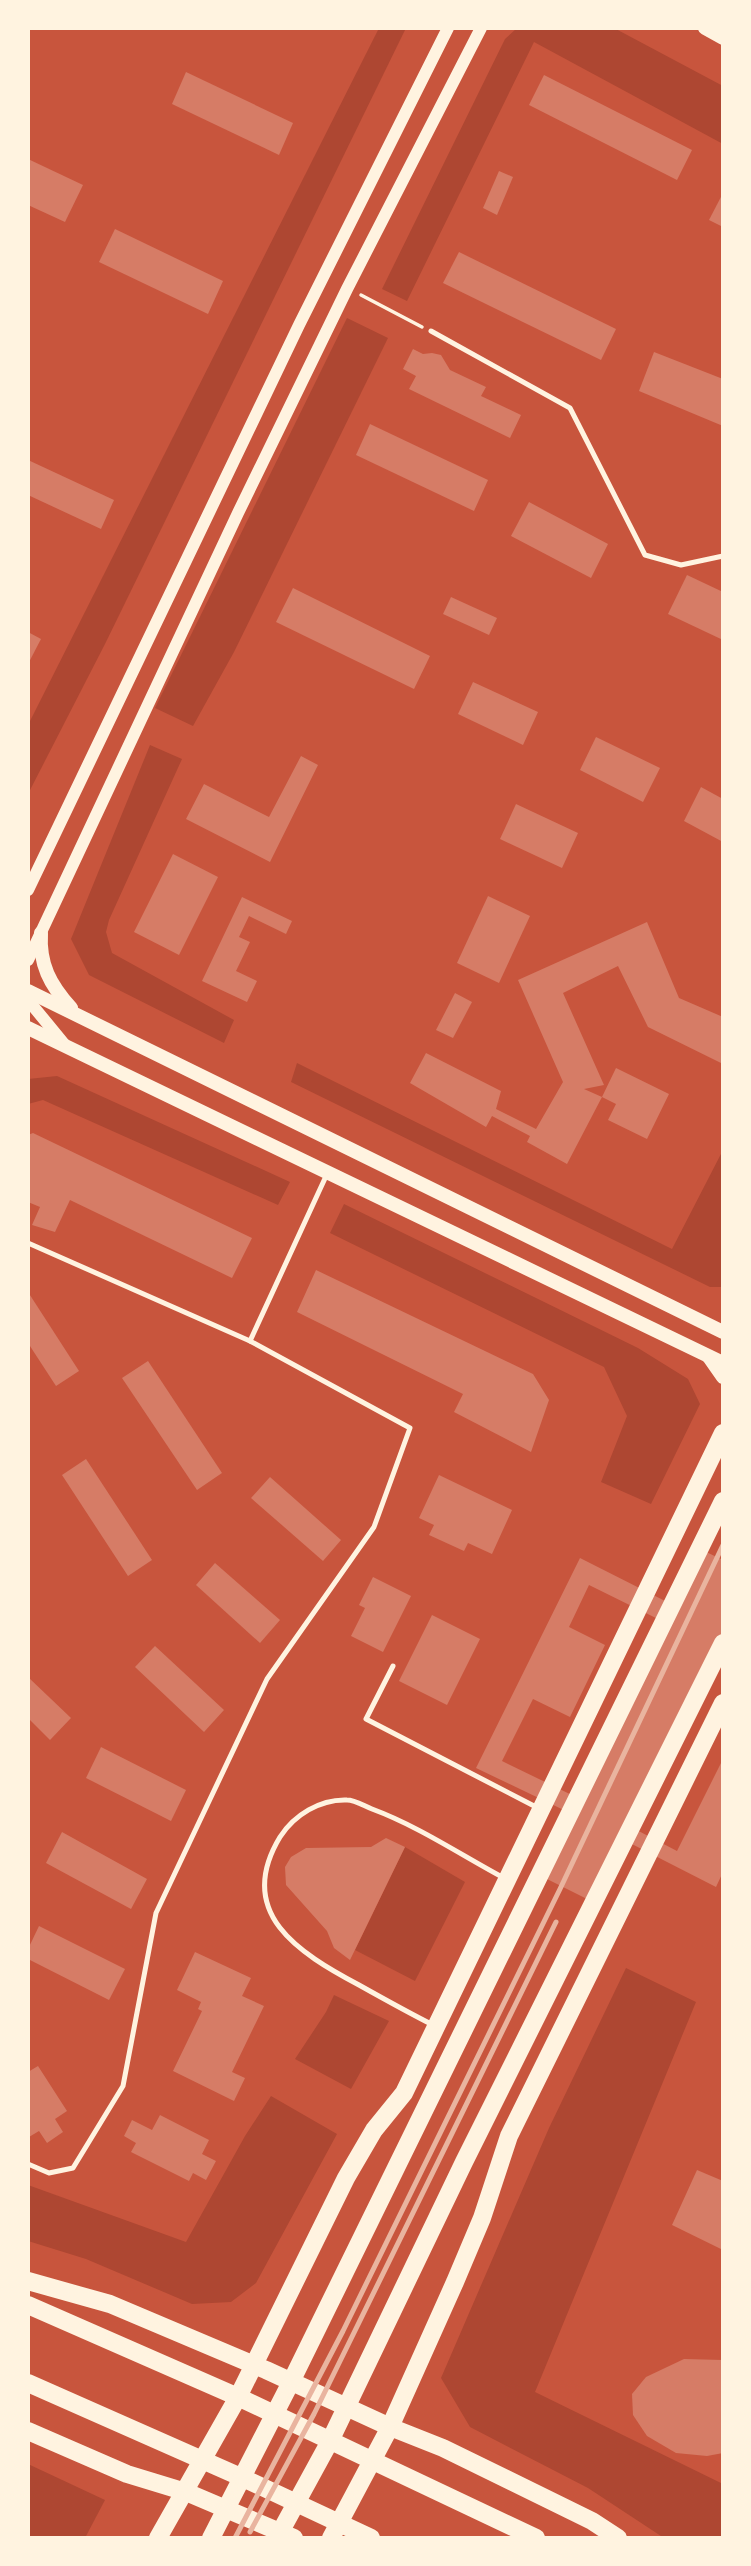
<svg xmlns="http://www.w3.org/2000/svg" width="751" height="2566" font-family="'DejaVu Sans',sans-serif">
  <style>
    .green { fill: #ae4732 }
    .building { fill: #d67c66; fill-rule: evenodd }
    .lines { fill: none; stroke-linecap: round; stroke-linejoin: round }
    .path { stroke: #fff3e0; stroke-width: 3.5 }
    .service { stroke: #fff3e0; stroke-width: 5 }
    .tertiary { stroke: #fff3e0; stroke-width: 12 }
    .secondary { stroke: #fff3e0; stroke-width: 14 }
    .primary { stroke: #fff3e0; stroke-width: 18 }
    .rail { stroke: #e9b49f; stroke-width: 5 }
  </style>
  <rect width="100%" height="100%" fill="#c8553d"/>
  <g class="green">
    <path d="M379 28H406L105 644 28 794V725Z"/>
    <path d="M517 28H614L723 86V144L534 42 407 301 382 289 505 39Z"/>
    <path d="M347 318 388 338 234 652 193 726 155 708Z"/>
    <path d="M150 745 182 759 109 920 106 932 112 953 234 1020 224 1043 89 975 71 939Z"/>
    <path d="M297 1063 672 1249 723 1150V1287H710L291 1082Z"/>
    <path d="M57 1076 290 1182 278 1205 43 1100 28 1104V1079Z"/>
    <path d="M344 1204 638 1348 688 1379 700 1404 651 1504 601 1482 627 1416 604 1367 330 1233Z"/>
    <path d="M405 1847 465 1882 415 1981 355 1950Z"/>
    <path d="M626 1968 696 2002 535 2392 723 2484V2538H664L588 2488 470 2427 441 2378 549 2128Z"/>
    <path d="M334 1995 389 2021 351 2089 295 2059 326 2012Z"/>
    <path d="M271 2096 337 2134 256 2283 231 2302 192 2304 86 2259 28 2241V2185L186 2242 245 2136Z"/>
    <path d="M28 2464 105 2500 85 2538H28Z"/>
  </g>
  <g class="building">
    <path d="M186 72 293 123 279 155 172 104Z"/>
    <path d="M544 75 692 150 677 180 529 105Z"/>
    <path d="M28 159 83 185 65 222 28 205Z"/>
    <path d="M499 171 513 177 497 215 483 208Z"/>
    <path d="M723 193V227L709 220Z"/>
    <path d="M115 229 223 281 208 314 99 262Z"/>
    <path d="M459 252 616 329 601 360 443 283Z"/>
    <path d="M413 349 423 354 432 353 441 355 450 370 486 387 481 396 521 415 510 438 409 389 416 376 403 369Z"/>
    <path d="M654 352 723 379V426L639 391Z"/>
    <path d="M370 424 488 480 474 511 356 455Z"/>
    <path d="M28 460 114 500 101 529 28 495Z"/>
    <path d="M529 502 608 544 591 578 511 536Z"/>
    <path d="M687 575 723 592V640L668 614Z"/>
    <path d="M293 588 430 656 414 689 276 622Z"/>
    <path d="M451 597 497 618 489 635 443 614Z"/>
    <path d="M28 632 41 639 28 664Z"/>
    <path d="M473 682 538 712 523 745 458 714Z"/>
    <path d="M596 737 660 768 643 802 580 770Z"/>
    <path d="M301 756 318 765 270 862 186 819 204 784 269 817Z"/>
    <path d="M701 787 723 799V842L684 821Z"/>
    <path d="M516 804 578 833 562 868 500 839Z"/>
    <path d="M173 854 218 877 179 955 134 932Z"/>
    <path d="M488 896 530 916 499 983 457 963Z"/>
    <path d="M242 897 292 921 286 934 249 916 239 937 250 942 236 971 257 981 247 1002 202 981Z"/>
    <path d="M647 922 679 998 723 1017V1064L648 1027 618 966 563 993 604 1085 584 1089 602 1097 616 1068 669 1094 647 1139 608 1120 616 1104 602 1097 567 1164 527 1142 530 1136 492 1116 486 1127 410 1083 426 1053 501 1091 496 1109 536 1129 563 1082 518 980Z"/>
    <path d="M455 993 472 1002 453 1038 436 1030Z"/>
    <path d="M33 1133 252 1238 232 1278 70 1200 55 1232 32 1225 40 1207 28 1202V1135Z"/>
    <path d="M316 1270 533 1374 549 1400 531 1452 454 1412 463 1394 297 1312Z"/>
    <path d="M28 1292 79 1371 56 1386 28 1343Z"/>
    <path d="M148 1361 222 1473 197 1490 122 1378Z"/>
    <path d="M86 1459 152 1560 128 1576 62 1475Z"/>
    <path d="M439 1475 512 1510 492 1554 468 1543 464 1551 429 1535 434 1525 419 1518Z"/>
    <path d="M270 1477 341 1540 323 1561 251 1498Z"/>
    <path d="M702 1550 723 1560V1652L629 1826 677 1851 723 1759V1872L716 1887 622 1839 591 1901 541 1876 572 1814 476 1768 580 1558 675 1606ZM589 1585 666 1623 580 1799 502 1761 533 1699 570 1717 605 1645 569 1627Z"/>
    <path d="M215 1563 280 1620 260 1643 196 1585Z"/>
    <path d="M373 1577 411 1596 383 1652 351 1636 365 1608 359 1605Z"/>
    <path d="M432 1615 480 1639 447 1705 399 1681Z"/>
    <path d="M155 1646 224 1710 204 1732 135 1667Z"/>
    <path d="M28 1677 71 1718 50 1740 28 1718Z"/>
    <path d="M101 1747 186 1790 171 1821 86 1778Z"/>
    <path d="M62 1832 147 1879 131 1909 46 1863Z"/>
    <path d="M386 1838 405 1847 350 1960 334 1948 327 1931 286 1885 285 1867 291 1857 306 1848 371 1847Z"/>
    <path d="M39 1926 125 1969 109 2000 28 1959V1949Z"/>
    <path d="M195 1952 251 1978 242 1996 264 2006 232 2072 245 2078 234 2101 173 2071 202 2011 198 2009 201 2002 177 1990Z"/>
    <path d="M38 2066 67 2111 55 2119 63 2132 47 2143 39 2131 29 2137 28 2136V2072Z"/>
    <path d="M160 2115 209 2140 202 2154 216 2161 206 2180 193 2173 189 2181 131 2152 136 2143 124 2136 132 2120 152 2130Z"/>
    <path d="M697 2170 723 2181V2250L672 2225Z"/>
    <path d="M684 2359 723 2360V2453L707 2456 676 2453 647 2436 633 2415 632 2394 646 2377Z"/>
  </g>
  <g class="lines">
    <path class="path" d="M361 295 422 327"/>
    <g class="service">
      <path d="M431 331 570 408 645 555 681 565 723 556"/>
      <path d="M28 1243 250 1341 410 1428 374 1527 267 1679 156 1913 123 2086 73 2168 49 2173 28 2164"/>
      <path d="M250 1341 327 1174"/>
      <path d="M393 1666 366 1719 538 1808"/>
      <path d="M435 2026C409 2013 384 1999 359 1985 299 1953 234 1913 280 1837 294 1815 320 1799 347 1800 355 1800 364 1806 372 1809 418 1826 461 1855 504 1878"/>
    </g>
    <g class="tertiary">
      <path d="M28 890 299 325 448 28"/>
      <path d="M28 960 238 513 347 289 481 28"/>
      <path d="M28 1000 65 1045"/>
    </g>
    <g class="secondary">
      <path d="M705 28 723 38"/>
      <path d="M41 933C39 964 50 985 71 1008"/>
      <path d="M28 991 723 1332"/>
      <path d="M28 1028 723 1363"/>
      <path d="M709 1357 723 1377"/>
    </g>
    <g class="primary">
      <path d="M28 2281 110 2304 266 2370 390 2427 443 2448 592 2521 618 2538"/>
      <path d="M28 2305 238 2397 536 2538"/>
      <path d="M28 2383 243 2478 371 2538"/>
      <path d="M28 2431 127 2474 186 2492 294 2538"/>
      <path d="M158 2538 238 2397 346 2178 374 2130 404 2093 723 1433"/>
      <path d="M211 2538 291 2382 723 1501"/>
      <path d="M277 2538 330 2441 464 2162 723 1643"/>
      <path d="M331 2538 390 2427 455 2282 482 2218 509 2136 723 1703"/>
    </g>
    <g class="rail">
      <path d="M250 2532 314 2414 556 1922"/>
      <path d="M235 2538 343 2331 560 1889 723 1545"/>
    </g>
  </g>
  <rect width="751" height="2566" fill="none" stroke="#fff3e0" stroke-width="60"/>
</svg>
